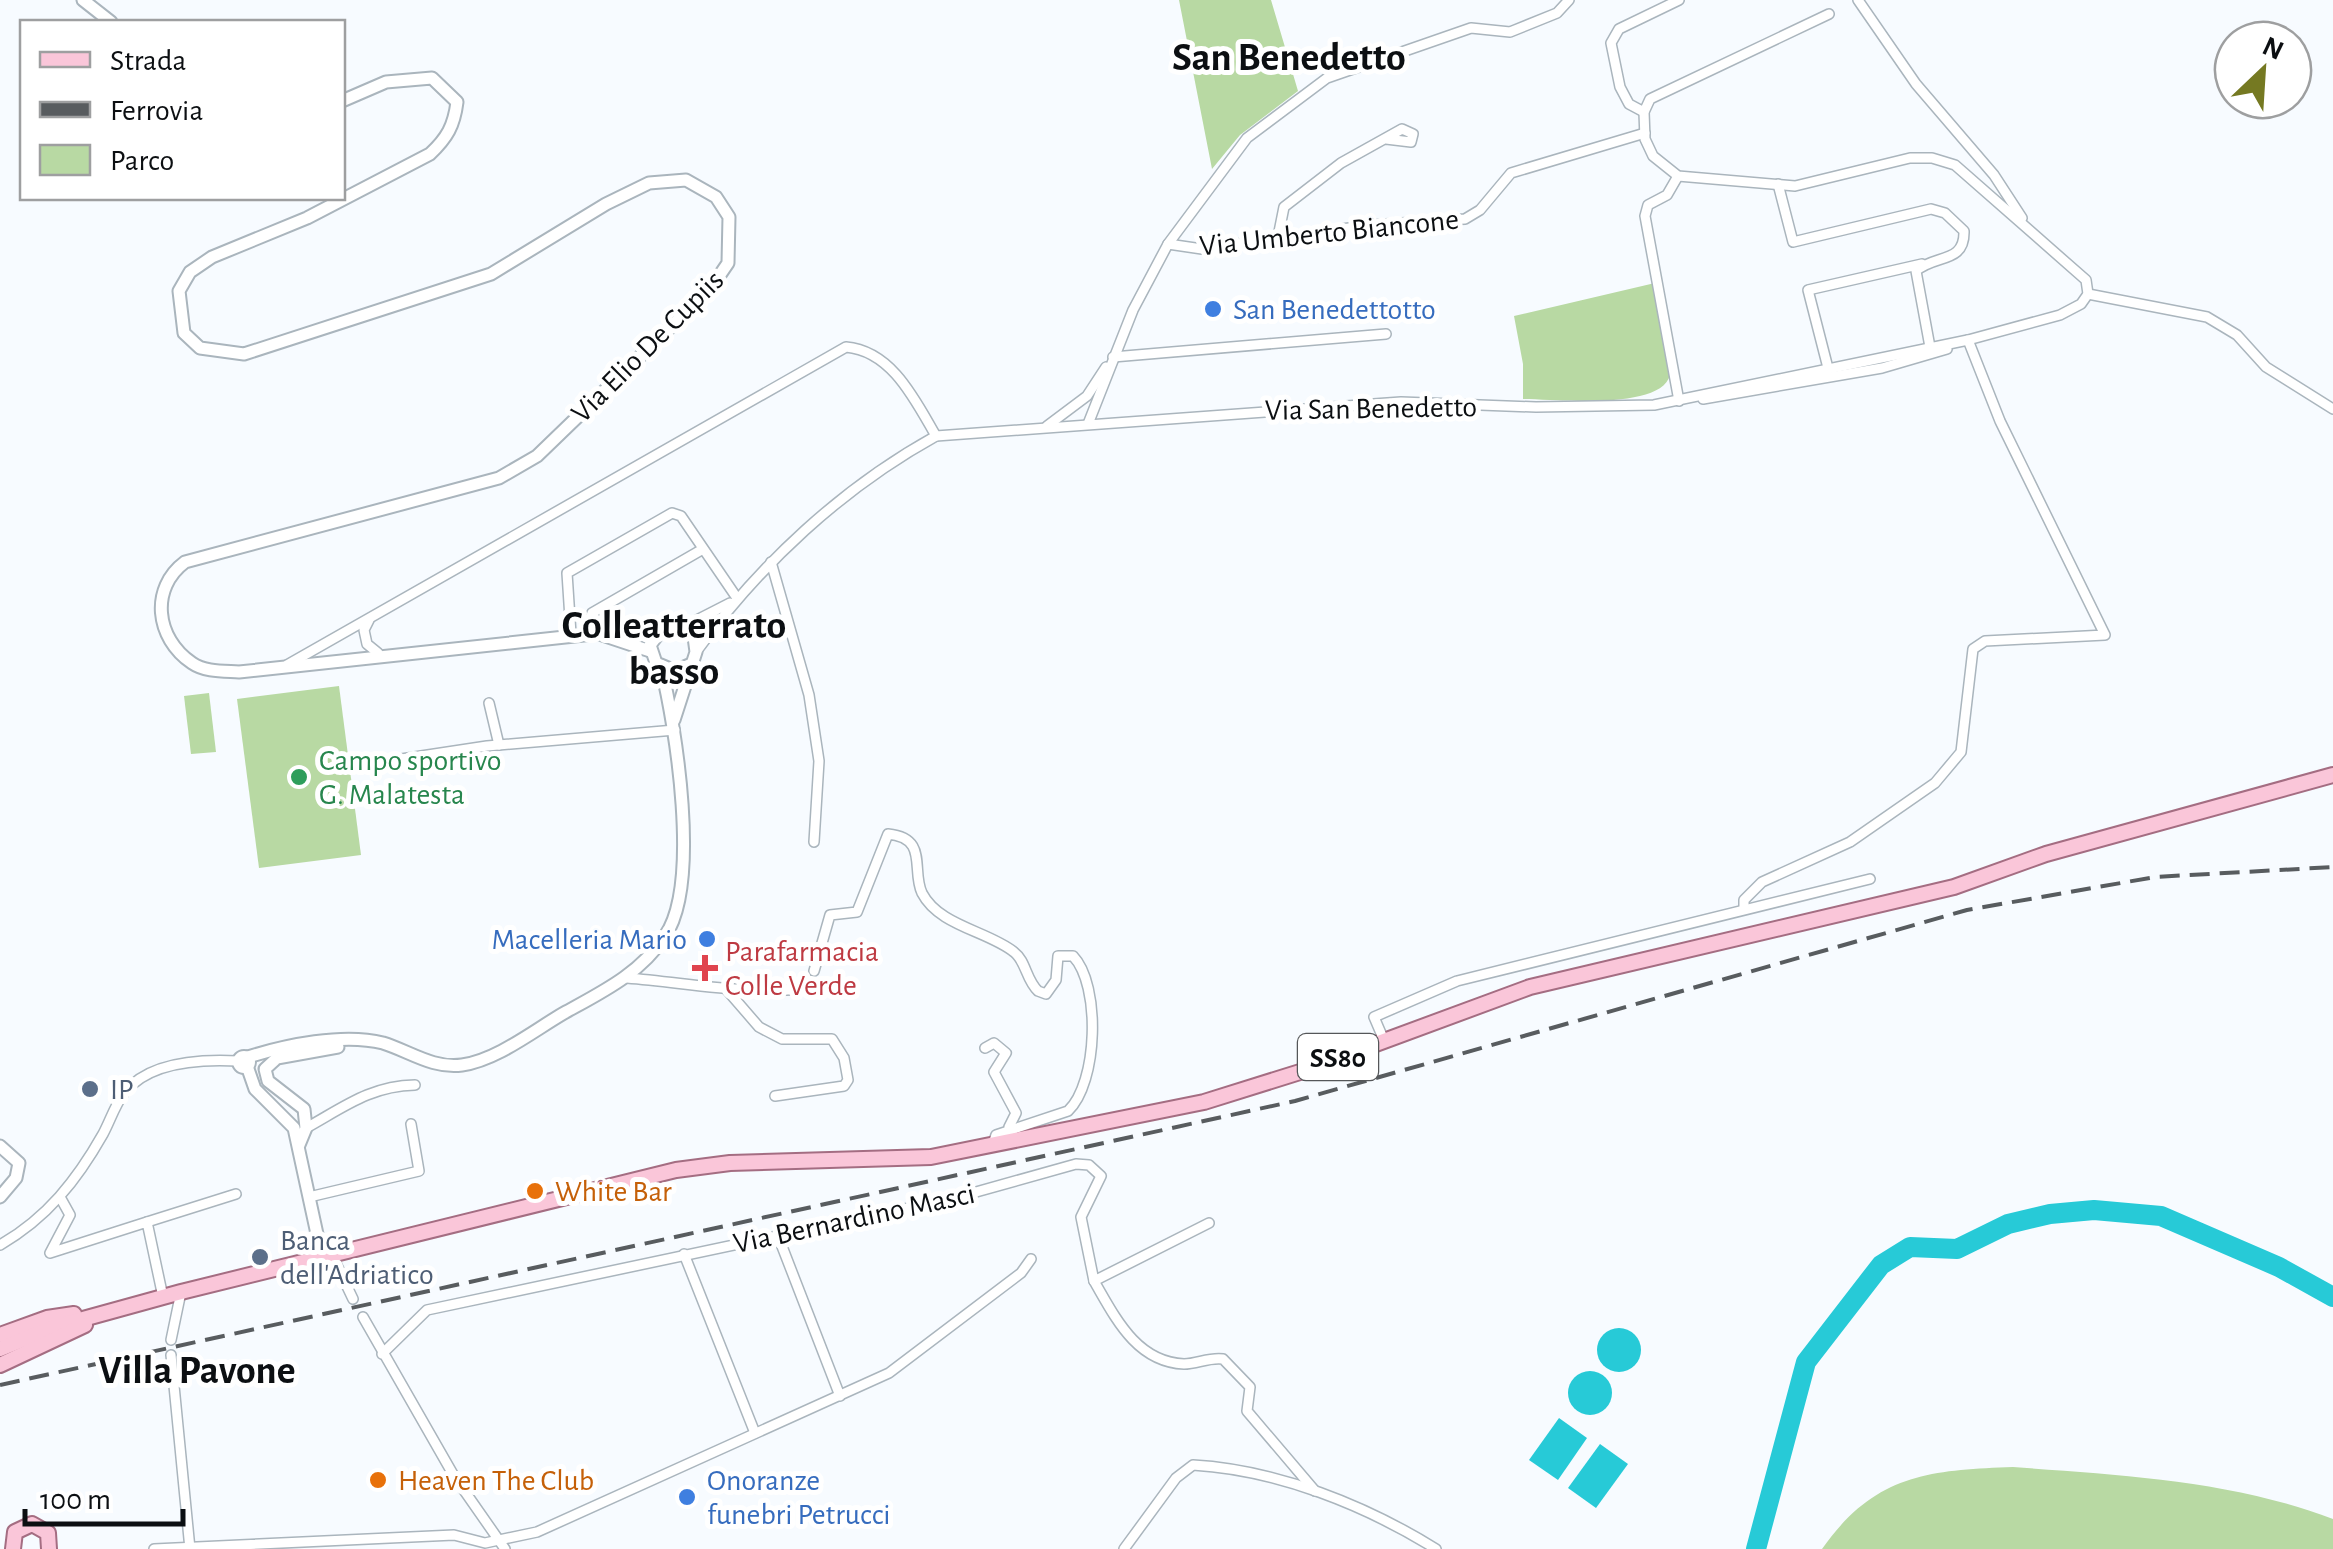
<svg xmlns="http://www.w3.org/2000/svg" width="2333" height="1549" font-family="'Alegreya Sans',sans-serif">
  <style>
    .green { fill: #b8d9a3 }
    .water { fill: #27cad7 }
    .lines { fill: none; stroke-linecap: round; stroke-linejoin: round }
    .river { stroke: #27cad7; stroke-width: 20 }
    .minor-casing { stroke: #aab5bd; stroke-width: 12 }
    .tertiary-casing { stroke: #aab5bd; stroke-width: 15 }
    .primary-casing { stroke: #a46d82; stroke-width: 18 }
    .minor { stroke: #fff; stroke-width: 9 }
    .tertiary { stroke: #fff; stroke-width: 11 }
    .primary { stroke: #fac6d9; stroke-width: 14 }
    .rail { stroke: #585c5f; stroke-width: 4; stroke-dasharray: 20 10; stroke-linecap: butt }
    .shop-dot { fill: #3f7fe0; stroke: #fff; stroke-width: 4 }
    .leisure-dot { fill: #2e9e5b; stroke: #fff; stroke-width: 4 }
    .health-dot { fill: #e0444e; stroke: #fff; stroke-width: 4 }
    .service-dot { fill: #5c6f8a; stroke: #fff; stroke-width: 4 }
    .food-dot { fill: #e8710a; stroke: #fff; stroke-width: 4 }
    .labels { text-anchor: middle; stroke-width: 10; stroke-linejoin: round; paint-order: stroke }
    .shield { fill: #fff; stroke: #555759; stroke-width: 2.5 }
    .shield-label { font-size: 28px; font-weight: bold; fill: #0c0f12 }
    .street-label { font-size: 30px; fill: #0c0f12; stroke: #fff }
    .shop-label { font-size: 30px; fill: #366cbe; stroke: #fff; text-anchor: start }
    .leisure-label { font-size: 30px; fill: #27864d; stroke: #fff; text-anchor: start }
    .health-label { font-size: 30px; fill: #be3a42; stroke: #fff; text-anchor: start }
    .service-label { font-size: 30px; fill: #4e5e75; stroke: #fff; text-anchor: start }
    .food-label { font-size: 30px; fill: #c56008; stroke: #fff; text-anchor: start }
    .district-label { font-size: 40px; font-weight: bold; fill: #0c0f12; stroke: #fff }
  </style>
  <rect width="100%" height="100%" fill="#f7fbff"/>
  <g class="green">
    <path d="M1179 0H1271L1298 91 1240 135 1212 169Z"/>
    <path d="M1655 283C1658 304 1675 357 1670 375 1661 411 1553 399 1523 399V364L1514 316Z"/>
    <path d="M339 686 361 855 259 868 237 699Z"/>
    <path d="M209 693 216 752 191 754 184 696Z"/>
    <path d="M2013 1467C2120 1475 2231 1480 2333 1519V1549H1822C1874 1475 1928 1470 2013 1467Z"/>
  </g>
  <g class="water">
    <circle cx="1619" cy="1350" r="22"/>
    <circle cx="1590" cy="1393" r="22"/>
    <path d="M1559 1418 1587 1438 1558 1480 1529 1460Z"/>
    <path d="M1600 1444 1628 1464 1596 1508 1568 1488Z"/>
  </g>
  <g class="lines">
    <path class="river" d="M1756 1549 1806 1362 1881 1265 1910 1247 1957 1249 2008 1224 2050 1214 2094 1210 2161 1216 2279 1267 2333 1297"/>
    <defs>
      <g id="minor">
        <path d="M1858 0 1916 84 1994 175 2022 218"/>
        <path d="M1644 112 1629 104 1620 87 1611 43 1619 29 1679 0"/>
        <path d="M1678 176 1667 195 1648 205 1645 216 1679 401"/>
        <path d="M1778 184 1793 242 1931 209 1945 213 1964 231C1965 264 1935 254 1916 271L1930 347"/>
        <path d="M1278 237 1284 207 1341 163 1402 129 1413 134 1411 142 1386 139"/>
        <path d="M1168 244 1202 249 1370 225 1465 219 1480 210 1511 173 1645 133"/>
        <path d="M2088 294 2207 317 2237 335 2266 367 2333 409"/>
        <path d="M1113 357 1386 334"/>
        <path d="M1828 368 1808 290 1922 264"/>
        <path d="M1703 399 1882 368 1947 349"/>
        <path d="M1088 424 1133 310 1168 244 1247 138 1327 78 1471 28 1510 32 1557 13 1569 0"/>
        <path d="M1047 426 1087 396 1106 367"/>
        <path d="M771 562 809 695 819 761 814 842"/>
        <path d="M369 620 364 630 367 644 378 653"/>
        <path d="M683 627 730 603"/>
        <path d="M585 633 592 613 703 549"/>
        <path d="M571 634 567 573 672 513 681 516 737 598"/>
        <path d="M696 652C760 564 842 488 936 436L1401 402 1536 407 1654 405 1968 340 2060 315 2081 304 2088 294 2086 280 1955 165 1932 158H1910L1795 186 1678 176 1653 156 1645 139 1644 112 1650 99 1829 14"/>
        <path d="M287 665 846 347C892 351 915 400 936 436"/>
        <path d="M489 703 499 745"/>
        <path d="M375 763 487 746 675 730"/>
        <path d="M1744 909V900L1762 882 1850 842 1935 783 1961 752 1973 649 1985 641 2105 635 2000 421 1968 340"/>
        <path d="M814 971 830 915 857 912 888 834C929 838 911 870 922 893 939 926 988 931 1014 952 1026 961 1026 980 1038 991L1046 994 1056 980 1058 956H1073C1101 985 1098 1083 1068 1111L996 1135 993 1144"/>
        <path d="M627 978C691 983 752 997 816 987"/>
        <path d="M727 990 759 1027 782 1039H832L844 1058 848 1080 844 1086 775 1096"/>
        <path d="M1383 1038 1374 1017 1457 981 1870 879"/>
        <path d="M985 1048 994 1043 1006 1053 994 1072 1016 1113 1009 1127"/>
        <path d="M306 1128C344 1107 370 1086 415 1085"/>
        <path d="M60 1197 70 1215 50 1253 147 1222 163 1297"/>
        <path d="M309 1197 419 1171 411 1124"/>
        <path d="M147 1222 236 1194"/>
        <path d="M778 1236 840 1396"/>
        <path d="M0 1245C47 1218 77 1180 103 1134 110 1121 115 1105 124 1093 149 1061 203 1059 239 1061"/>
        <path d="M684 1254 755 1433"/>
        <path d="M332 1255 353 1299"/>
        <path d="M1094 1281C1115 1317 1136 1362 1184 1364 1197 1364 1209 1357 1223 1359L1250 1387 1247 1411 1315 1491"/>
        <path d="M363 1317 454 1476 505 1549"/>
        <path d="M171 1340 181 1292"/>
        <path d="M382 1354 427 1310 951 1199 1076 1164 1089 1165 1101 1176 1081 1217 1094 1281 1209 1223"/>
        <path d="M171 1355 190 1549"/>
        <path d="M154 1549 454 1535 485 1543 537 1532 889 1373 1021 1273 1031 1259"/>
        <path d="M1124 1549 1176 1478 1193 1465C1278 1470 1365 1505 1436 1549"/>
      </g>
      <g id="tertiary">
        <path d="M83 0 111 22"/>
        <path d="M342 101 386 82 432 78 457 102C454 126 447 138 430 154L307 218 212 257 190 272 179 291 184 333 200 348 244 354 491 274 606 204 649 183 686 180 716 197 729 217 728 263 711 288 537 456 499 478 185 562C150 588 155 638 192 663 205 672 223 671 239 672L677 625 694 637 696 652 674 720"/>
        <path d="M664 627 650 645 656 663 675 671 689 665"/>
        <path d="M602 635 650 651"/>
        <circle cx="244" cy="1062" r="5.5"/>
        <path d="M248 1057C286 1045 343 1033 383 1043 409 1051 433 1069 462 1065 497 1060 533 1031 564 1013 602 992 640 974 665 936 701 884 676 728 661 667"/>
        <path d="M247 1066 255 1089 294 1128 322 1257"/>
        <path d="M299 1145 306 1128 304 1109 268 1081 265 1069 277 1058 338 1047"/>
        <path d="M0 1146 19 1163 16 1178 0 1197"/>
      </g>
      <g id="primary">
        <path d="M0 1335 47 1318 74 1314"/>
        <path d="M0 1349 54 1327 181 1292 676 1170 730 1163 931 1157 1204 1102 1300 1072 1530 987 1954 887 2046 854 2333 775"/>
        <path d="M0 1365 85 1325"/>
        <path d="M13 1549 15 1532 32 1524 48 1533 49 1549"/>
      </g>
    </defs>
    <use href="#minor" class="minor-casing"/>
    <use href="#tertiary" class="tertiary-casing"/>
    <use href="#primary" class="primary-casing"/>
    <use href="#minor" class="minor"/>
    <use href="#tertiary" class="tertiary"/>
    <use href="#primary" class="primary"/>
    <path class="rail" d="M0 1385 1295 1101 1967 910 2155 877 2333 867"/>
  </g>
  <g class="shop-dot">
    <circle cx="1213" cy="309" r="10"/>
    <circle cx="707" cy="939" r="10"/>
    <circle cx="687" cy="1497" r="10"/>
  </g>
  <circle class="leisure-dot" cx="299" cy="777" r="10"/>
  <path class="health-dot" d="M700 953h10v10h10v10h-10v10h-10v-10h-10v-10h10z"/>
  <g class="service-dot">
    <circle cx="90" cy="1089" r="10"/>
    <circle cx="260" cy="1257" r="10"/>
  </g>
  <g class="food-dot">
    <circle cx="535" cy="1191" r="10"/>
    <circle cx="378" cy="1480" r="10"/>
  </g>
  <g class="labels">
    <rect class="shield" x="1298" y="1034" width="80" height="46" rx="8"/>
    <g class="shield-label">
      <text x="1338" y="1067">SS80</text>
    </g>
    <g class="street-label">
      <text transform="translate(1329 232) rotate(-6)" y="10">Via Umberto Biancone</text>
      <text transform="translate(647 346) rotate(-45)" y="10">Via Elio De Cupiis</text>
      <text transform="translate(1371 408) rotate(-1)" y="10">Via San Benedetto</text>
      <text transform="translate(854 1218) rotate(-12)" y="10">Via Bernardino Masci</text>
    </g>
    <g class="shop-label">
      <text x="1233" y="319">San Benedettotto</text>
      <text x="687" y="949" text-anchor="end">Macelleria Mario</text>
      <text x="707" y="1490">Onoranze<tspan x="707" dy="34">funebri Petrucci</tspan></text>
    </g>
    <g class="leisure-label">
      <text x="319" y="770">Campo sportivo<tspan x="319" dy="34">G. Malatesta</tspan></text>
    </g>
    <g class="health-label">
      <text x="725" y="961">Parafarmacia<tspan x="725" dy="34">Colle Verde</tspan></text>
    </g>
    <g class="service-label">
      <text x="110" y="1099">IP</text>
      <text x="280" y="1250">Banca<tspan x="280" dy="34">dell'Adriatico</tspan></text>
    </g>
    <g class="food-label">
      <text x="555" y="1201">White Bar</text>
      <text x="398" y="1490">Heaven The Club</text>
    </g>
    <g class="district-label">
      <text x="1289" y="70">San Benedetto</text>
      <text x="674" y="638">Colleatterrato<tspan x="674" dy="46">basso</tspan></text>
      <text x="197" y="1383">Villa Pavone</text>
    </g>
  </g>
  <rect x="20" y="20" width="325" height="180" fill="#ffffff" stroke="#9e9fa0" stroke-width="2.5"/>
  <rect x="40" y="52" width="50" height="15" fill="#fac6d9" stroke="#9e9fa0" stroke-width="2.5"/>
  <text x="110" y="70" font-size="30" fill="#0c0f12">Strada</text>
  <rect x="40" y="102" width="50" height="15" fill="#585c5f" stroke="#9e9fa0" stroke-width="2.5"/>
  <text x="110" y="120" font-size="30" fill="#0c0f12">Ferrovia</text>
  <rect x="40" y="145" width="50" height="30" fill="#b8d9a3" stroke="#9e9fa0" stroke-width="2.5"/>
  <text x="110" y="170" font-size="30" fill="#0c0f12">Parco</text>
  <g transform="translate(2263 70) rotate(25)"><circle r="48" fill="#ffffff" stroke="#9e9fa0" stroke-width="2.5"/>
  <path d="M0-8L18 38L0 25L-18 38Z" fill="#757922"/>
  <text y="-15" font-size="28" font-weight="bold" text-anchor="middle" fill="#0c0f12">N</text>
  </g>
  <path d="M25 1509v15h158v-15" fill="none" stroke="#0c0f12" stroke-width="5"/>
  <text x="40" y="1509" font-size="30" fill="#0c0f12" stroke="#ffffff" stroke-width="8" paint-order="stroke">100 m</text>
</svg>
